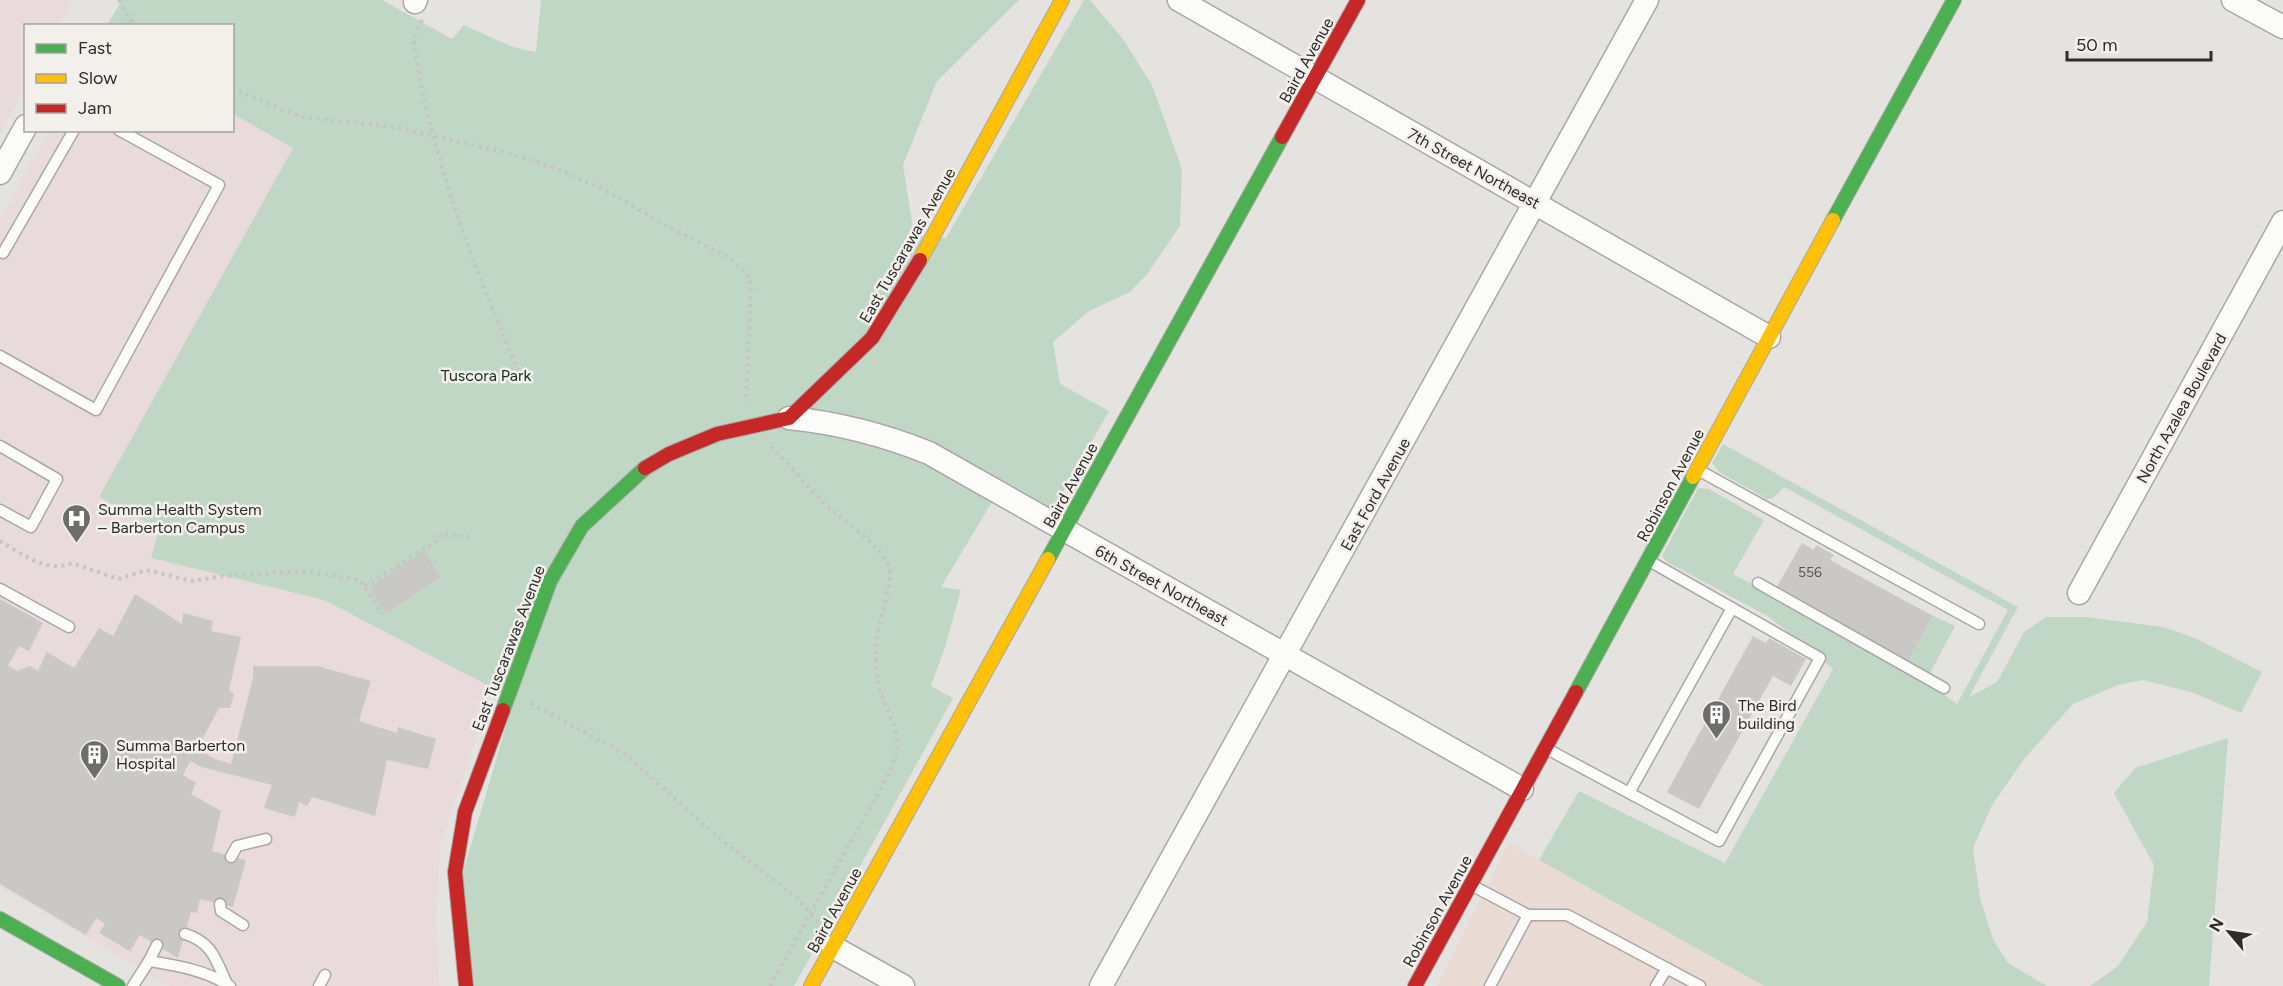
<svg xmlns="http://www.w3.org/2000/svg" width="2283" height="986" font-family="Figtree,sans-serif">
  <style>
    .commercial { fill: #e9dbd3 }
    .medical { fill: #e9dadc }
    .green { fill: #c1d7c6 }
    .building { fill: #c9c8c6 }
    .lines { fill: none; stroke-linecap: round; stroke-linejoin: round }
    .lane-casing { stroke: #a9a8a6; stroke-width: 13 }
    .street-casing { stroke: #a9a8a6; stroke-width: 25 }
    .fast-casing { stroke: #a9a8a6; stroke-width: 16 }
    .slow-casing { stroke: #a9a8a6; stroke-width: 16 }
    .jam-casing { stroke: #a9a8a6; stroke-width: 16 }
    .path { stroke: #c4c4c4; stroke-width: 4; stroke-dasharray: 3 4.5; stroke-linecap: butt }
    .lane { stroke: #fbfbfa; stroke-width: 10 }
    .street { stroke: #fbfbfa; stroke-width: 22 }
    .fast { stroke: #4caf50; stroke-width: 14 }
    .slow { stroke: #ffc107; stroke-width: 14 }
    .jam { stroke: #c62828; stroke-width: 14 }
    .labels { text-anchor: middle; stroke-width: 5; stroke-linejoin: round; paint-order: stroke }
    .number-label { font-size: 14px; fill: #555452 }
    .street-label { font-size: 16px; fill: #2e2d2c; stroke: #f3f0ec }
    .park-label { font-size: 16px; fill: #13311e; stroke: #f3f0ec }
    .poi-label { font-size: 16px; fill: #2e2d2c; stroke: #f3f0ec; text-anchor: start }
  </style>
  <rect width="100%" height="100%" fill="#e5e3e0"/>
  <path class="commercial" d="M1509 843 1764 986H1437Z"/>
  <g class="medical">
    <path d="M0 0H73L59 25 26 26 25 86 0 133Z"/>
    <path d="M233 114 293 148 100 497 159 530 151 558 324 600 493 688 440 845 436 917 439 986H170L0 887V219L49 131 232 130Z"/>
  </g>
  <g class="green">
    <path d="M122 0H382L452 39 464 25 513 47 536 52 541 0H1019L937 81 903 165 914 235 946 238 1084 0H1090L1123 39 1152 85 1182 169 1180 226 1147 274 1130 292 1089 311 1053 342 1060 384 1109 411 1041 531 992 502 941 587 961 590 946 644 931 686 953 698 794 986H474L461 879 514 699 324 600 151 558 159 529 99 497 293 148 233 114 232 26 107 25Z"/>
    <path d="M1723 444 2018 607 1969 697 1997 682 2024 632 2046 617H2087L2163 627 2195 638 2262 672 2241 713 2191 692 2143 680 2118 685 2073 704 2024 759 1992 805 1973 848 1980 898 1993 939 2008 963 2047 986H1764L1539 860 1579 791 1725 863 1833 669 1769 617 1667 562 1662 556 1698 488 1709 489 1764 520 1733 574 1907 667 1957 704 2008 610 1784 487 1773 498 1767 499 1719 472 1712 463Z"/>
    <path d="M1933 616 1955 626 1930 673 1908 661Z"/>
    <path d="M2228 738 2209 986H2090L2118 966 2147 922 2154 865 2114 793 2135 768Z"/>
  </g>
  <g class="building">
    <path d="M1802 543 1814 550 1816 545 1834 555 1830 560 1933 616 1908 661 1776 588Z"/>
    <path d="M424 551 441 577 386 614 369 588Z"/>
    <path d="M135 594 182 624 183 613 213 621 211 631 241 637 229 690 234 694 230 708H219L197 749 215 759 231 764 253 678V666H317L371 681 359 721 397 733 398 727 436 739 428 769 387 760 375 816 312 797 307 806 299 802 295 817 264 808 272 785 202 767 190 761 183 775 196 783 191 794 221 811 212 851 246 860 233 907 200 899 197 913 191 912 178 958 140 935 130 951 99 933 105 924 96 918 86 935 0 884V599L43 623 29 651 19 646 8 666 17 671 30 666 38 671 47 652 74 668 99 628 113 636Z"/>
    <path d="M1753 636 1766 643 1769 638 1806 659 1791 686 1773 676 1699 809 1667 792Z"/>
  </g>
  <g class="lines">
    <defs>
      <g id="lane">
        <path d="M3 253 74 130"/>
        <path d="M0 356 96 410 219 185 119 130"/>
        <path d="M0 446 57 479 31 527 0 510"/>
        <path d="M1700 471 1979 624"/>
        <path d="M1758 583 1944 688"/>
        <path d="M0 589 69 627"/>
        <path d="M1547 749 1719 841 1820 658 1651 562"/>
        <path d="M1629 793 1732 608"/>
        <path d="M231 857 237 846 266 839"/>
        <path d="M1473 886 1528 915 1490 986"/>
        <path d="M220 904 221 911 243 925"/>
        <path d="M1528 915H1567L1700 986"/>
        <path d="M185 934C212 942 216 960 227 984"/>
        <path d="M149 961 157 945"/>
        <path d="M133 986 149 961C179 966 205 970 230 986"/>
        <path d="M319 986 325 975"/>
        <path d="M1656 986 1667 968"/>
      </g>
      <g id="street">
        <path d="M1179 0 1769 337"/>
        <path d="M2233 0 2283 27"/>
        <path d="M415 2 416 0"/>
        <path d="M0 173 26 126"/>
        <path d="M789 418C839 423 882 434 929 453L1522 789"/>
        <path d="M2079 593 2283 222"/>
        <path d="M833 947 903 986"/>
        <path d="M1101 986 1647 0"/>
      </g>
      <g id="fast">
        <path d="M1833 220 1954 0"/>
        <path d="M1048 559 1282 137"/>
        <path d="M1576 692 1693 477"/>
        <path d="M503 710 550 581 582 526 645 468"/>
        <path d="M0 919 118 986"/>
      </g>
      <g id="slow">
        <path d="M920 260 1062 0"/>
        <path d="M1693 477 1833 220"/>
        <path d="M811 986 1048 559"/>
      </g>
      <g id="jam">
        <path d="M1282 137 1358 0"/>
        <path d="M645 468 669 454 717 434 789 418 872 338 920 260"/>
        <path d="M466 986 455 872 465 812 503 710"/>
        <path d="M1415 986 1576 692"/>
      </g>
    </defs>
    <use href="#lane" class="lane-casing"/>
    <use href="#street" class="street-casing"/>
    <use href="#fast" class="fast-casing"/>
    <use href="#slow" class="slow-casing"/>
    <use href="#jam" class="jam-casing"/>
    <g class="path">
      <path d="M119 0 134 26"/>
      <path d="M422 20 414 37V44C432 163 477 274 524 384"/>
      <path d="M232 89 301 117 395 127 513 154 562 171 603 189 671 228 728 257 747 273 751 288 746 402"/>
      <path d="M0 541C21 553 47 574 72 563L118 579 146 570 192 581 222 576 304 571 360 580 382 614"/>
      <path d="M365 586 440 539 441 534 471 537"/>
      <path d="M531 703 625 754 720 839 797 898 818 922"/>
      <path d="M770 986 889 774C912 727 878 714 877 670 876 660 875 648 877 638 879 621 894 580 889 567 879 543 849 526 831 509 810 490 792 467 771 447"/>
    </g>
    <use href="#lane" class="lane"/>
    <use href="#street" class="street"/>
    <use href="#fast" class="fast"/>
    <use href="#slow" class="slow"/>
    <use href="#jam" class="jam"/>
  </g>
  <defs>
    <symbol id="hospital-pin" viewBox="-11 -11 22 30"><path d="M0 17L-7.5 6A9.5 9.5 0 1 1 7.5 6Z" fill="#6e6d6b" stroke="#f3f0ec"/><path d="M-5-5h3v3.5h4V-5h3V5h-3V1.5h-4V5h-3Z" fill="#fff"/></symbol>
    <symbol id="building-pin" viewBox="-11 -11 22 30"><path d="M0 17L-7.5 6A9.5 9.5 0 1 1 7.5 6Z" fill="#6e6d6b" stroke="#f3f0ec"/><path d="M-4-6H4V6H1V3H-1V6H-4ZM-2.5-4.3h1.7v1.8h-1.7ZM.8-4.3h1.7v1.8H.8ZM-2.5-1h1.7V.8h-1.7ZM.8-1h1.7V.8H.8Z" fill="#fff"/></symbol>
  </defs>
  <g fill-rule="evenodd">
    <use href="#hospital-pin" x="60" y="502" width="33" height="45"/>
    <use href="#building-pin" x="1700" y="698" width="33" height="45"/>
    <use href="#building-pin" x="78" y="738" width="33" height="45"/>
  </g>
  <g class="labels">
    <g class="number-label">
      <text x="1810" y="577">556</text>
    </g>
    <g class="street-label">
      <text transform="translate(1306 60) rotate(-61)" y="6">Baird Avenue</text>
      <text transform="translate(1474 168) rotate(29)" y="6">7th Street Northeast</text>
      <text transform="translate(907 245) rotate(-60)" y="6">East Tuscarawas Avenue</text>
      <text transform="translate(2181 408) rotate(-61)" y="6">North Azalea Boulevard</text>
      <text transform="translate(1070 485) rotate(-61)" y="6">Baird Avenue</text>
      <text transform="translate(1670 485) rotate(-62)" y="6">Robinson Avenue</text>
      <text transform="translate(1375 494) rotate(-61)" y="6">East Ford Avenue</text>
      <text transform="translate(1162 585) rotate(29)" y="6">6th Street Northeast</text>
      <text transform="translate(508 648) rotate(-69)" y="6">East Tuscarawas Avenue</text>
      <text transform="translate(834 910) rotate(-61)" y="6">Baird Avenue</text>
      <text transform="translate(1437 911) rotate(-61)" y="6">Robinson Avenue</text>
    </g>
    <g class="park-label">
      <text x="486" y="381">Tuscora Park</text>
    </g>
    <g class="poi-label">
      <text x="98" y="515">Summa Health System<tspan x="98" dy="18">– Barberton Campus</tspan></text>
      <text x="1738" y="711">The Bird<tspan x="1738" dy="18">building</tspan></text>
      <text x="116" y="751">Summa Barberton<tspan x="116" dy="18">Hospital</tspan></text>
    </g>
  </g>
  <rect x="24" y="24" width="210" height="108" fill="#f3f0ec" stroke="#a4a29f" stroke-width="1.5"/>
  <rect x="36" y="44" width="30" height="9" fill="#4caf50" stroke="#a4a29f" stroke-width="1.5"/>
  <text x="78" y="54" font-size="18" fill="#2e2d2c">Fast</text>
  <rect x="36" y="74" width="30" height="9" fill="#ffc107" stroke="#a4a29f" stroke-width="1.5"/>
  <text x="78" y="84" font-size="18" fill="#2e2d2c">Slow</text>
  <rect x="36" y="104" width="30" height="9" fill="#c62828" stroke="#a4a29f" stroke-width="1.5"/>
  <text x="78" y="114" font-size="18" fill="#2e2d2c">Jam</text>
  <g transform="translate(2229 932) rotate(299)" stroke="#f3f0ec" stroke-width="4.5" paint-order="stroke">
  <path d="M0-4.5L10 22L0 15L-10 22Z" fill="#2e2d2c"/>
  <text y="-9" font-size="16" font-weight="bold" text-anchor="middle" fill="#2e2d2c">N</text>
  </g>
  <path d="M2067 51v9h144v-9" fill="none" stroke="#2e2d2c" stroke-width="3"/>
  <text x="2076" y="51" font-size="18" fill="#2e2d2c" stroke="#f3f0ec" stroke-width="4.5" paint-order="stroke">50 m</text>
</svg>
